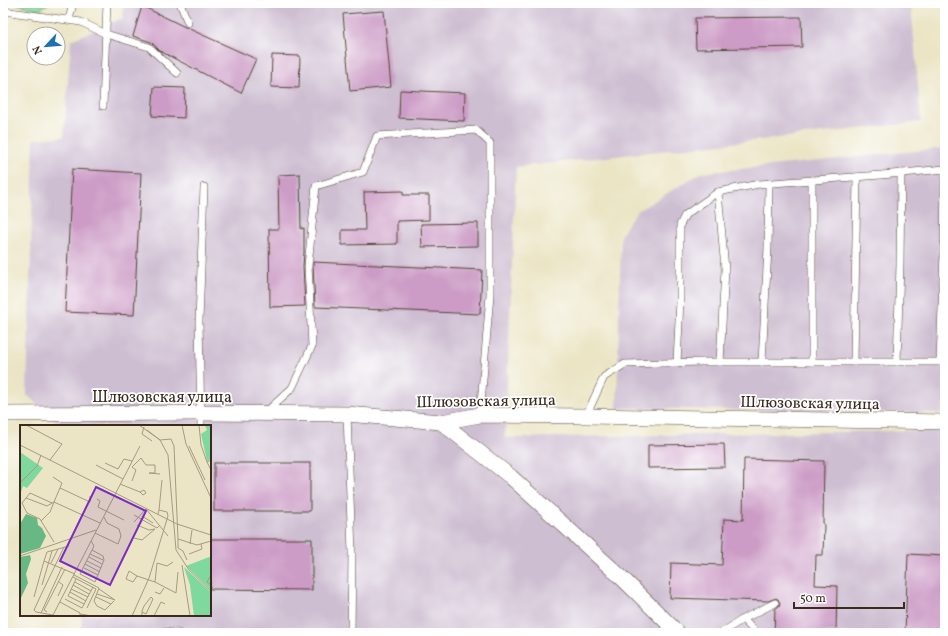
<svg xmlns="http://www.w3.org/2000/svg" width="948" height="636" font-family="Vollkorn,serif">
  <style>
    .industrial { fill: #cebed1 }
    .green { fill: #7fd89d; stroke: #5d815e }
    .building { fill: #cc9cc6 }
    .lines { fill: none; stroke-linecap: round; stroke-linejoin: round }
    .lane-casing { stroke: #554637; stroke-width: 8 }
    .street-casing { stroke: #554637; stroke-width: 16 }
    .lane { stroke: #fff; stroke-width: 7 }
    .street { stroke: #fff; stroke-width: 15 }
    .labels { text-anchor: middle; stroke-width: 3.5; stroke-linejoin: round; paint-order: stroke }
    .street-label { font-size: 16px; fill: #3b2a1e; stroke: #fff }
    .inset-road { fill: none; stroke: #a59a82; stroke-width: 1 }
    .view { fill: #7b2cbf; fill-opacity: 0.15; stroke: #7b2cbf; stroke-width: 2 }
    .inset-edge { fill: none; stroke: #3b2a1e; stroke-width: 2 }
  </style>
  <rect width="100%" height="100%" fill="#fff"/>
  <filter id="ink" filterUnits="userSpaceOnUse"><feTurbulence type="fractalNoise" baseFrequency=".025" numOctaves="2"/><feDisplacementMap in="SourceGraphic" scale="8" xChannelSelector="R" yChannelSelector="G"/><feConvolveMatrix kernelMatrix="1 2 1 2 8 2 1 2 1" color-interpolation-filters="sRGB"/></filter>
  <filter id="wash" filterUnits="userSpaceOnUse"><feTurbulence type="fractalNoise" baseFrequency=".012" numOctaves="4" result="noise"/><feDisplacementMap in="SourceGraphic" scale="16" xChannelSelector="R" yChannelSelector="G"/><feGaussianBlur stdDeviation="0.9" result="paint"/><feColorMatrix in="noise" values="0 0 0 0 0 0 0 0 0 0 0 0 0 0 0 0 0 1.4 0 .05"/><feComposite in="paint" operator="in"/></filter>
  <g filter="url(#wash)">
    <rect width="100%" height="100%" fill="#ebe5c5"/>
    <g class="industrial">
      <path d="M123 3H911L921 122 516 167 505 438 945 430V633H81L82 615H210V426H61L27 395 34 139 64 137 71 40 123 18Z"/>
      <path d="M945 148V413L617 408 621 235 636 212 701 173Z"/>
    </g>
    <path class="green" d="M13 3H49L39 10Z"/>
    <g id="blocks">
      <g class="building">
        <path d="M142 6 185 27 256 59 241 93 160 51 151 42 133 36Z"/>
        <path d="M384 11 391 87 350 91 343 14Z"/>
        <path d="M801 17 802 47 696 49 695 18Z"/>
        <path d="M272 55 300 56 299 88 271 87Z"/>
        <path d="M154 87 185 88 184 118 152 116Z"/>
        <path d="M400 90 465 93 464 121 399 118Z"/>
        <path d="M72 169 141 173 134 315 65 312Z"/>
        <path d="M300 174 301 229 304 228V252L303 266 305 306 270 307 269 229H279L278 175Z"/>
        <path d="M403 191V195H429V220L397 221V244L342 245V230H365L364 192Z"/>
        <path d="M478 223V246L422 247 421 224Z"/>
        <path d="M313 262 482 270 480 314 315 307Z"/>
        <path d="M724 444 725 467 648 468V445Z"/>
        <path d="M744 459 824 461 823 524H824L823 555H816L815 585 837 586 836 633H774L775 609 779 606 780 603 778 599 776 598 768 601 670 598 671 563 722 565 724 519 743 520Z"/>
        <rect x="214" y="463" width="96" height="48"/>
        <path d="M210 539H312V590L210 589Z"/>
        <path d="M908 554 945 556V633H905Z"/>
      </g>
    </g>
  </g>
  <g filter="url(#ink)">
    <use href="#blocks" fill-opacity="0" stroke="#554637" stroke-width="1"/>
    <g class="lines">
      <defs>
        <g id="lane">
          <path d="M180 3 188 23"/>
          <path d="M3 11 81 22 106 34 149 47 177 73"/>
          <path d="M69 20 73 3"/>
          <path d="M103 106 107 3"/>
          <path d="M812 180V362"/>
          <path d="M718 192 725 269 720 362"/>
          <path d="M762 362 768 248 769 183"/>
          <path d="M854 362 857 177"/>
          <path d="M897 362 900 264 901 173"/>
          <path d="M940 362 944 252 945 172"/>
          <path d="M677 363 680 300V225L685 215 718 192 759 184 881 175 945 169"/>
          <path d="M266 412 292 388 312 346 308 266 316 186 363 172 377 136 476 130 490 143V295L480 415"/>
          <path d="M347 414 352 552 351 633"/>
          <path d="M586 416 604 377 625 364 701 362H945"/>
          <path d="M201 426 199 321 204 187"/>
          <path d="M743 619 756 633"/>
          <path d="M157 633 158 632 178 633"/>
          <path d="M721 633 743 619 775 603"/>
        </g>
        <g id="street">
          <path d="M3 414 201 413 347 414 441 422 480 415 586 416 945 422"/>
          <path d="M441 422 511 477 622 578 678 633"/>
        </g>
      </defs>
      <use href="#lane" class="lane-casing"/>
      <use href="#street" class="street-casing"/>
      <use href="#lane" class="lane"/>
      <use href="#street" class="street"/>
    </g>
  </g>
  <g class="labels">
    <g class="street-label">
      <text x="162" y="402">Шлюзовская улица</text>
      <text transform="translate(486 400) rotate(-1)" y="6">Шлюзовская улица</text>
      <text transform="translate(810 402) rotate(1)" y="6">Шлюзовская улица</text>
    </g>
  </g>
  <g transform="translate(20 425)">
    <rect width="191" height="191" fill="#ebe5c5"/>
    <path d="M185 0H191V34L187 36 181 9 187 5ZM0 27 23 43 7 63 3 61 0 70ZM189 132 191 133V165L166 141ZM164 142 191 167V191H174L170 160Z" fill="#7fd89d"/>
    <path d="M6 89 17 93 18 100 22 103 26 111 20 123 0 129V99ZM10 130 11 134 6 149 8 158 0 175V132Z" fill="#67b884"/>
    <path class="inset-road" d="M6 0 42 19 30 35M119 0 140 15 151 14 154 21 158 114 177 120 191 116M162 0 166 19 191 73M179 0 181 20 187 37M124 2 122 9 132 16M127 5 140 15 148 30 156 125 169 145 191 166M0 20 157 99 191 110M169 21 185 55M191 35 187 37 191 45M85 38 98 44 104 34 112 36M76 40 103 54M112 42 121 33 126 40H135V48H129L140 49M112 42 116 45 112 56M0 58 17 41 21 30M100 59 120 67 124 65 126 68 123 70 120 67M40 63 70 77V71M6 73 27 81 34 77 42 58 33 52M77 74 80 76 78 82 104 95M32 78 10 68 2 78 7 88 20 94 34 117M139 85 142 55M114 90 137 103 140 100M122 91 133 98M21 96 30 87 34 77 80 98M114 97 126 84 148 111M117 100 129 105 135 104M75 108 98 119 101 111 99 104 87 98 84 92M114 113 122 115 135 104M158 114V123L163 126 167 135M71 116 74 121 60 149 75 157 84 135 83 131 72 125M170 119 172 105M49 121 27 127 24 136 55 149M44 122 20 172 14 185 16 187 33 190 120 21M70 129 83 135M169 129 182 124 181 119M0 131 76 105M69 132 82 139M67 136 81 143M31 138 38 124M65 139 80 147M162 140 170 191M64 143 78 150M62 146 77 154M54 150 79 163 74 176 77 181 85 185 94 176M191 150 187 157 191 160M117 151 109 146 106 154 113 157 117 151 135 157 137 138 147 141 153 137M53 152 76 164 67 183M56 154 48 171 64 179M55 157 71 166M135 157 156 168 158 147M22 160 32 126M53 160 69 169M51 164 68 172M50 167 66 176M135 167 140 169 144 163M77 169 95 175 79 164M38 171 43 160 39 157M14 172 24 136M76 172 91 179M45 174 62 183 73 162M40 177 60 188V191M27 187 24 185 45 144M21 188 42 142M60 189 72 191M112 191 129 153 148 91 147 87 139 85 138 89M122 191V186L124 181 131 172 133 174 126 189 122 187M134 191 141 177 145 179"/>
    <path class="view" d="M76 62 126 86 90 160 40 136Z"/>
    <rect width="191" height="191" class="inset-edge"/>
  </g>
  <rect width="948" height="636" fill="none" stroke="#fff" stroke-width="16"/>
  <g transform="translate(46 46) rotate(244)"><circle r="19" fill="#ffffff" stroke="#b1aaa5"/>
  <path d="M0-3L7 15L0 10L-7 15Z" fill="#1f6fb2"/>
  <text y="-6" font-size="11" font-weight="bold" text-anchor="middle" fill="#3b2a1e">N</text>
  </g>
  <path d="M794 602v6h110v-6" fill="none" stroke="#3b2a1e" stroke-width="2"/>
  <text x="800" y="602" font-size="12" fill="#3b2a1e" stroke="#ffffff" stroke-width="3" paint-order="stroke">50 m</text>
</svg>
